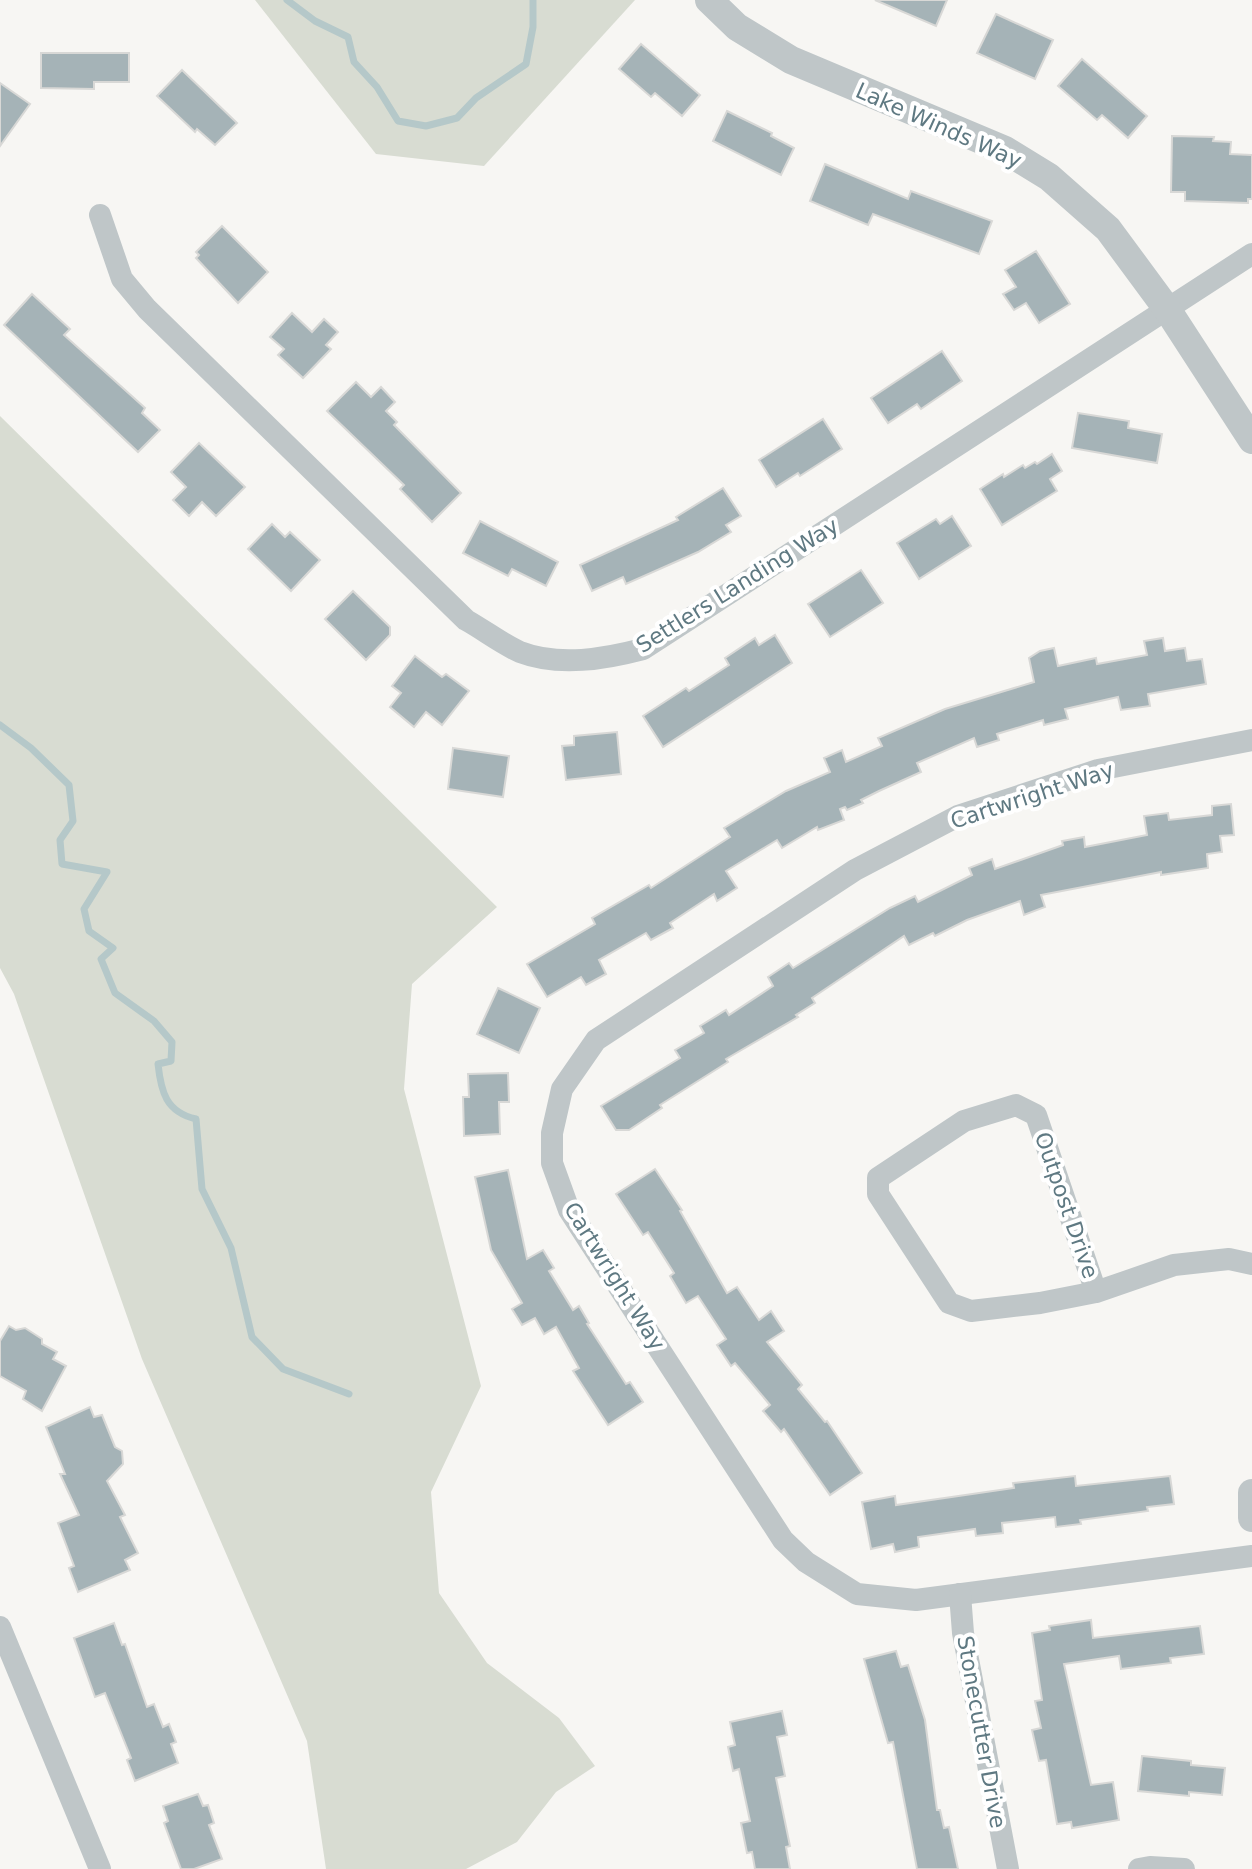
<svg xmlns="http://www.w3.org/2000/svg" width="1252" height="1869" font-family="'DejaVu Sans',sans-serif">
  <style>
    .green { fill: #d8dcd2 }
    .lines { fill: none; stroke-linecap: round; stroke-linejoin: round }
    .stream { stroke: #b5c8c9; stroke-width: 7 }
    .building { fill: #a5b3b7; stroke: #d8d8d6; stroke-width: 2 }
    .minor { stroke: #bfc6c8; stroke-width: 22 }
    .tertiary { stroke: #bfc6c8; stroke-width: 28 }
    .labels { text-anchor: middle; stroke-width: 8; stroke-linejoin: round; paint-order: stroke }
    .street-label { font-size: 22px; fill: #5f7982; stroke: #fff }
  </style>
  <rect width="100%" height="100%" fill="#f7f6f3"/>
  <g class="green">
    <path d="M255 0H635L484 166 376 154Z"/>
    <path d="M0 416 497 907 412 984 404 1089 481 1386 431 1492 439 1593 487 1663 559 1718 595 1766 556 1792 517 1842 466 1869H326L307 1741 142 1359 14 994 0 968Z"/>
  </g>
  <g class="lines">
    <g class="stream">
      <path d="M287 0 315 21 348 37 354 62 377 87 398 121 426 126 457 118 476 98 526 64 533 27V0"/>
      <path d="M0 725 31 748 69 785 73 821 60 840 62 864 107 872 84 909 89 931 113 948 101 959 115 993 154 1021 172 1042 171 1061 158 1064C161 1092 166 1112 196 1119L202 1189 231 1248 252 1337 283 1369 349 1394"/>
    </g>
  </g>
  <g class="building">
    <path d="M875 0H947L936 26Z"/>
    <path d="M996 14 1053 40 1035 79 977 53Z"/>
    <path d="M641 44 700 95 682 116 655 93 651 97 619 69Z"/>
    <path d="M41 53H129V82H94V89L41 88Z"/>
    <path d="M1082 59 1147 116 1128 138 1102 115 1097 120 1058 86Z"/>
    <path d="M182 70 237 123 215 145 197 129 195 132 157 96Z"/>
    <path d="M0 83 30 104 0 146Z"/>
    <path d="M727 111 772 133 771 136 794 148 781 175 713 141Z"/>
    <path d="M1172 136 1214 137 1213 141 1231 142 1230 154 1252 155V199H1248V203L1185 201V192H1171Z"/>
    <path d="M825 164 908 199 911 191 992 221 979 254 873 214 868 225 810 201Z"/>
    <path d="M222 226 268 272 238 303 196 258 199 255 196 252Z"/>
    <path d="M1036 251 1070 304 1039 323 1026 303 1014 310 1003 294 1016 287 1005 270Z"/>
    <path d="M32 294 70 329 64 335 145 408 142 413 160 430 138 452 4 325Z"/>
    <path d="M292 313 312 332 324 319 338 332 326 345 331 349 303 378 278 355 284 349 270 337Z"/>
    <path d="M942 351 962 381 921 409 917 404 888 423 871 398Z"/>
    <path d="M356 382 371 397 381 387 395 402 386 411 397 422 394 425 461 493 432 522 400 489 404 485 327 411Z"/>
    <path d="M1078 413 1129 421 1128 428 1162 434 1157 463 1072 448Z"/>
    <path d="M823 419 842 449 800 476 798 473 776 487 759 460Z"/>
    <path d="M199 443 245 487 216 516 202 502 189 516 173 500 186 487 171 472Z"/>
    <path d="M1052 454 1062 471 1050 479 1057 491 1002 525 980 489 1003 474 1004 477 1023 465 1025 468 1035 462 1037 464Z"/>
    <path d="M723 488 741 516 726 525 731 532 698 552 626 584 623 577 592 591 580 565 678 520 676 517Z"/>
    <path d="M952 516 971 546 919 579 897 543 936 519 940 524Z"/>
    <path d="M480 521 558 562 546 586 512 569 508 576 463 553Z"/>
    <path d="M272 524 285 537 290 532 320 560 291 591 248 549Z"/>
    <path d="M861 570 883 603 830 637 808 604Z"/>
    <path d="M353 591 390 627V635L366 660 325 619Z"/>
    <path d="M775 635 792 663 663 747 643 716 686 688 689 691 729 665 725 658 755 638 759 645Z"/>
    <path d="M1163 638 1165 651 1185 648 1187 661 1202 659 1206 684 1148 694 1150 706 1121 710 1118 697 1065 709 1068 719 1044 725 1043 720 997 734 999 740 977 747 974 738 917 763 921 772 879 791 861 800 863 803 847 810 845 807 840 809 844 820 818 830 817 827 782 848 777 840 726 871 737 888 717 901 714 894 670 923 673 928 651 940 646 933 599 960 606 974 586 985 581 977 547 997 527 964 595 924 592 918 649 885 651 888 730 837 724 828 786 791 830 772 824 758 842 750 846 762 882 746 878 738 945 709 1034 682 1029 658 1040 651 1054 648 1058 666 1096 658 1097 664 1147 655 1144 641Z"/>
    <path d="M415 656 442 677 446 674 469 691 442 725 426 712 414 727 390 707 401 693 392 686Z"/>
    <path d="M617 732 621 774 566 780 562 746 574 745V736Z"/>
    <path d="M453 748 509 756 503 797 448 789Z"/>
    <path d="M1231 804 1234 835 1220 836 1222 852 1207 854 1208 868 1161 875V872L1041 895 1045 907 1024 915 1020 901 967 920 935 936 933 933 909 945 904 936 812 998 815 1003 796 1015 798 1017 726 1059 728 1062 660 1105 662 1108 629 1130H616L601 1106 680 1058 675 1050 704 1033 700 1026 726 1010 729 1015 773 986 768 977 789 963 793 968 890 908 915 896 918 902 972 875 969 868 992 859 995 869 1063 845 1062 841 1084 837 1085 847 1147 835 1144 816 1168 813 1169 820 1212 815V806Z"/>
    <path d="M498 988 540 1008 519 1053 477 1034Z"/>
    <path d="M508 1073 509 1102H499L500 1134 464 1136 463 1097H469L468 1074Z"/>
    <path d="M655 1169 682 1210 680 1211 727 1293 737 1287 759 1320 771 1311 784 1331 767 1342 802 1385 798 1389 825 1422 827 1421 862 1473 830 1495 784 1429 781 1432 763 1411 770 1405 735 1363 731 1366 717 1345 726 1339 698 1296 686 1303 670 1276 674 1273 648 1232 643 1235 616 1194Z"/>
    <path d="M508 1170 527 1259 543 1250 554 1268 549 1271 573 1310 579 1306 589 1323 587 1324 626 1384 630 1382 643 1402 608 1425 573 1371 579 1368 556 1327 544 1334 535 1318 522 1325 512 1309 522 1303 491 1250 475 1177Z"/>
    <path d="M9 1326 16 1330 25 1328 42 1339V1344L57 1352 53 1359 66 1366 42 1411 23 1399 26 1391 0 1376V1341Z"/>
    <path d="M90 1407 94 1417 102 1415 115 1447 122 1451 123 1464 107 1481 125 1515 120 1517 138 1553 125 1560 130 1570 78 1592 69 1568 74 1566 58 1523 79 1515 60 1474H65L46 1427Z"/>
    <path d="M1075 1476 1076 1486 1170 1476 1174 1504 1147 1507 1148 1511 1080 1520 1081 1524 1056 1527 1055 1517 1002 1523 1003 1533 976 1536 975 1529 918 1537 919 1547 895 1552 893 1544 871 1549 862 1502 895 1496 896 1505 1014 1488 1013 1483Z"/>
    <path d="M1091 1620 1093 1638 1200 1626 1204 1654 1170 1658 1171 1663 1121 1669 1119 1656 1064 1664 1091 1785 1113 1782 1119 1820 1072 1828 1071 1822 1057 1824 1046 1760 1039 1761 1032 1730 1041 1728 1035 1701 1042 1700 1032 1633 1050 1630 1049 1626Z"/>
    <path d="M114 1623 122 1645 125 1644 147 1707 154 1704 163 1727 169 1724 176 1742 171 1744 178 1763 135 1781 127 1760 131 1758 105 1693 95 1697 74 1638Z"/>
    <path d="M896 1651 901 1667 908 1665 925 1720 937 1810H940L944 1828 949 1827 958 1869H917L893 1742 888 1743 864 1659Z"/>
    <path d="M782 1711 787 1735 777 1737 785 1776 776 1778 790 1846 786 1847 790 1869H755L752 1852 747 1853 741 1823 750 1821 739 1769 733 1771 728 1747 735 1745 730 1722Z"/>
    <path d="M1142 1756 1191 1761V1765L1225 1768 1222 1795 1189 1792V1796L1138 1791Z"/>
    <path d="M198 1794 203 1806 208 1805 214 1823 209 1825 222 1859 194 1869H181L164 1823 168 1821 163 1806Z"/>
  </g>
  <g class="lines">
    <g class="minor">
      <path d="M100 215 122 279 147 309 466 620C484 630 502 644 520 652 559 667 605 659 643 649L1252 254"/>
      <path d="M1252 740 1098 770 958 816 855 870 596 1040 562 1089 552 1133V1163L569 1210 783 1540 806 1562 857 1594 916 1600 1252 1556"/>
      <path d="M1096 1292 1036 1115 1016 1105 964 1121 878 1178V1194L949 1303 971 1311 1040 1303 1096 1292 1174 1265 1229 1259 1252 1264"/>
      <path d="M960 1594 963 1633 1008 1869"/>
      <path d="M0 1627 100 1869"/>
      <path d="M1139 1869 1150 1867 1184 1869"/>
    </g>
    <g class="tertiary">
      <path d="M709 0 737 27 791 60 1005 150 1049 177 1108 229 1167 309 1252 440"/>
      <path d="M1252 1493V1518"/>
    </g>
  </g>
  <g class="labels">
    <g class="street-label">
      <text transform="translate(939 125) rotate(24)" y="8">Lake Winds Way</text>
      <text transform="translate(737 585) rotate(-32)" y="8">Settlers Landing Way</text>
      <text transform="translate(1032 795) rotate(-18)" y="8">Cartwright Way</text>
      <text transform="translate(1067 1205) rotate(71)" y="8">Outpost Drive</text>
      <text transform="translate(615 1276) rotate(58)" y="8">Cartwright Way</text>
      <text transform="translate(982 1732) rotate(80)" y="8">Stonecutter Drive</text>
    </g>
  </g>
</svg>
